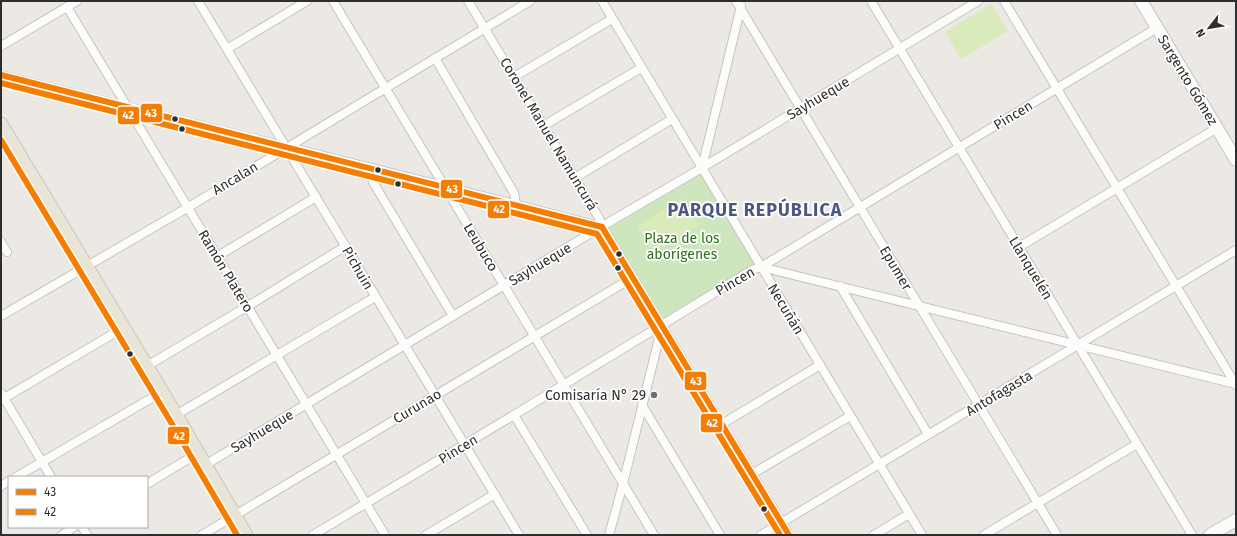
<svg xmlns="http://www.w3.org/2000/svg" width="1237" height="536" font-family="'Fira Sans',sans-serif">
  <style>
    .green { fill: #cee6be }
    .pitch { fill: #d9eabb }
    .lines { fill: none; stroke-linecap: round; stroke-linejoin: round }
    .minor-casing { stroke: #c5c4c5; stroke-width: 10 }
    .secondary-casing { stroke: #c5c4c5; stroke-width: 14 }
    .primary-casing { stroke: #c6c5c4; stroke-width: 15 }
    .minor { stroke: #fcfcfb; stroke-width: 8 }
    .secondary { stroke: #fcfcfb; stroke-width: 12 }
    .primary { stroke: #e8e4d6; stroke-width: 13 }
    .bus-1-casing { stroke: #fff; stroke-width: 9 }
    .bus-2-casing { stroke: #fff; stroke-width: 9 }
    .bus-1 { stroke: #f57d02; stroke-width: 6 }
    .bus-2 { stroke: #f57d02; stroke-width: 6 }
    .bus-dot { fill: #2e2e2e; stroke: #fff; stroke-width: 1.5 }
    .poi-dot { fill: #706f6e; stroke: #fff; stroke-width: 1.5 }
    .labels { text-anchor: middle; stroke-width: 3.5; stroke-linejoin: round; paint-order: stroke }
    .street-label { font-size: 14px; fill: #2e2e2e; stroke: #fff }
    .park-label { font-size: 14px; fill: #2c6e1b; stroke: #fff }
    .poi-label { font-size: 14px; fill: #2e2e2e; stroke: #fff; text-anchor: end }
    .district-label { font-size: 18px; font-weight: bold; letter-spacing: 1px; fill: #4d5680; stroke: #fff }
    .line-badge { stroke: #fff; stroke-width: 1.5 }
    .badge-label { font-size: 11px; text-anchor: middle; font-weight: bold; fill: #fff }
  </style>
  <rect width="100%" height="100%" fill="#ece8e4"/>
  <path class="green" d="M702 168 761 267 662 326 602 227Z"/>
  <g class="pitch">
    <path d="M991 4 1008 31 961 59 945 32Z"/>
    <path d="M683 198 699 225 653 253 637 226Z"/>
  </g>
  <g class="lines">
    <defs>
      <g id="minor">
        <path d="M198 1 519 535"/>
        <path d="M333 1 654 535"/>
        <path d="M468 1 599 218 602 227 605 232 789 535"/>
        <path d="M602 1 922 535"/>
        <path d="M736 1 1057 535"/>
        <path d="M871 1 1192 535"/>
        <path d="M1004 1 1236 385"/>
        <path d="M67 7 385 535"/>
        <path d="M1 46 77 1"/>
        <path d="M227 49 307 1"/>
        <path d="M435 58 514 193 516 204"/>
        <path d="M1 75C201 127 402 174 602 227"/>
        <path d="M514 77 612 19"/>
        <path d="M543 126 641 68"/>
        <path d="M369 168 373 182 453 316"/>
        <path d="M702 168 741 6"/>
        <path d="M575 178 672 119"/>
        <path d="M1 242 7 252"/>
        <path d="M1019 247 1217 128"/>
        <path d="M218 256 316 197"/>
        <path d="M761 267 1236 384"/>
        <path d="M840 286 928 434"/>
        <path d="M1 316 187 208 530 1"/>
        <path d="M147 366 248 306 346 246"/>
        <path d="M1 393 51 477"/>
        <path d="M1 400 123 328"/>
        <path d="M642 405 720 535"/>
        <path d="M176 415 375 297"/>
        <path d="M514 415 587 535"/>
        <path d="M722 424 820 365"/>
        <path d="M205 465 606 224 695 172 978 1"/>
        <path d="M752 474 850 416"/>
        <path d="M16 477 162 392"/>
        <path d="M147 484 198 453"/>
        <path d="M1 486 9 481"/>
        <path d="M82 527 87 535"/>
        <path d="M62 535 74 527"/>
        <path d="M202 535 632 278"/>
        <path d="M313 535 514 415 752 270 761 267 1157 28"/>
        <path d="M426 535 495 494"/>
        <path d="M609 535 623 484 662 326"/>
        <path d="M761 535 1236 250"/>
        <path d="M874 535 909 514"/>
        <path d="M984 535 1137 444"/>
      </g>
      <g id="secondary">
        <path d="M1141 1 1236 160"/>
        <path d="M1210 535 1236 520"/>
      </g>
      <path id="primary" d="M1 124 176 415 246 535"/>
    </defs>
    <use href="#minor" class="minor-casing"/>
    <use href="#secondary" class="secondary-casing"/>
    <use href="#primary" class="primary-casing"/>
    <use href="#minor" class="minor"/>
    <use href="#secondary" class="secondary"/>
    <use href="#primary" class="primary"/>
    <defs>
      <g id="bus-1">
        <path d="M1 75 602 227"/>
        <path d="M602 227 789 535"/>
      </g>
      <g id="bus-2">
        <path d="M1 83 597 234 780 535"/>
        <path d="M1 140 169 419 237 535"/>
      </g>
    </defs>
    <use href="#bus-1" class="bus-1-casing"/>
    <use href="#bus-2" class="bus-2-casing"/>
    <use href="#bus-1" class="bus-1"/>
    <use href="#bus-2" class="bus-2"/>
  </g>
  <g class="bus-dot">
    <circle cx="175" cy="119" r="3.5"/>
    <circle cx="182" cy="129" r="3.5"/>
    <circle cx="378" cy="170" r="3.5"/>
    <circle cx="398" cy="184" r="3.5"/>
    <circle cx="619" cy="254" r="3.5"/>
    <circle cx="618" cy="268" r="3.5"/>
    <circle cx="130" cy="354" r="3.5"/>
    <circle cx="764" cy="509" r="3.5"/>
  </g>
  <circle class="poi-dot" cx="654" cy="395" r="4"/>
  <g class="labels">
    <g class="street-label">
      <text transform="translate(1188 80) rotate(59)" y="5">Sargento Gómez</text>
      <text transform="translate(818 98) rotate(-31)" y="5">Sayhueque</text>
      <text transform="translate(1013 115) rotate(-31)" y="5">Pincen</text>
      <text transform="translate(549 134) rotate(59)" y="5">Coronel Manuel Namuncurá</text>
      <text transform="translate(235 178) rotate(-31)" y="5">Ancalan</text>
      <text transform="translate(481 247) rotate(59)" y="5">Leubuco</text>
      <text transform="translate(540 264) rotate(-31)" y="5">Sayhueque</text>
      <text transform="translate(358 268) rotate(60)" y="5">Pichuin</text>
      <text transform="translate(896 268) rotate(59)" y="5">Epumer</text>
      <text transform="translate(1031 268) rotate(59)" y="5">Llanquelén</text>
      <text transform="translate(226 271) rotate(59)" y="5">Ramón Platero</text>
      <text transform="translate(735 281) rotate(-30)" y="5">Pincen</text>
      <text transform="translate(786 309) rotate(59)" y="5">Necuñán</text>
      <text transform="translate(999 393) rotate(-31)" y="5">Antofagasta</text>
      <text transform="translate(417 406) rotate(-31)" y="5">Curunao</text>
      <text transform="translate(262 431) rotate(-31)" y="5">Sayhueque</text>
      <text transform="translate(458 449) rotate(-31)" y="5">Pincen</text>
    </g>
    <g class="park-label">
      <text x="682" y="243">Plaza de los<tspan x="682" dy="16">aborígenes</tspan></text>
    </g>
    <g class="poi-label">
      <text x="646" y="400">Comisaría N° 29</text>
    </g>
    <g class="district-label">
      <text x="755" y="216">PARQUE REPÚBLICA</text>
    </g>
  </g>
  <g class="line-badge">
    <rect x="140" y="103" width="23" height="20" rx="4" fill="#f57d02"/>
    <rect x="117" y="106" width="23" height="19" rx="4" fill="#f57d02"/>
    <rect x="440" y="179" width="23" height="20" rx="4" fill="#f57d02"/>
    <rect x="487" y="200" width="23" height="19" rx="4" fill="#f57d02"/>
    <rect x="684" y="371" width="23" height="20" rx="4" fill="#f57d02"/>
    <rect x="700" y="413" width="23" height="20" rx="4" fill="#f57d02"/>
    <rect x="167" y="426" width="23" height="19" rx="4" fill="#f57d02"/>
  </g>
  <g class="badge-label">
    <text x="151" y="117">43</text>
    <text x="128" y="119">42</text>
    <text x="452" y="193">43</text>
    <text x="499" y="213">42</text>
    <text x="696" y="385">43</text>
    <text x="712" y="427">42</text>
    <text x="179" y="440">42</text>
  </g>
  <rect width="1237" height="536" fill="none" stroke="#2e2e2e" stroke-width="4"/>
  <rect x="8" y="476" width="140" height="52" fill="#ffffff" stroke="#ababab"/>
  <rect x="16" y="489" width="20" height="6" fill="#f57d02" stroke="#ababab"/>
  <text x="44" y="496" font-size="12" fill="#2e2e2e">43</text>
  <rect x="16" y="509" width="20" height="6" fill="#f57d02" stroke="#ababab"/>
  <text x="44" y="516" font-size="12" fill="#2e2e2e">42</text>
  <g transform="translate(1209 28) rotate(239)" stroke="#ffffff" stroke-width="3" paint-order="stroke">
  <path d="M0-3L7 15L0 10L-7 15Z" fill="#2e2e2e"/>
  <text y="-6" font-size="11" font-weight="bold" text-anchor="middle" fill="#2e2e2e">N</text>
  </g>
</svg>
